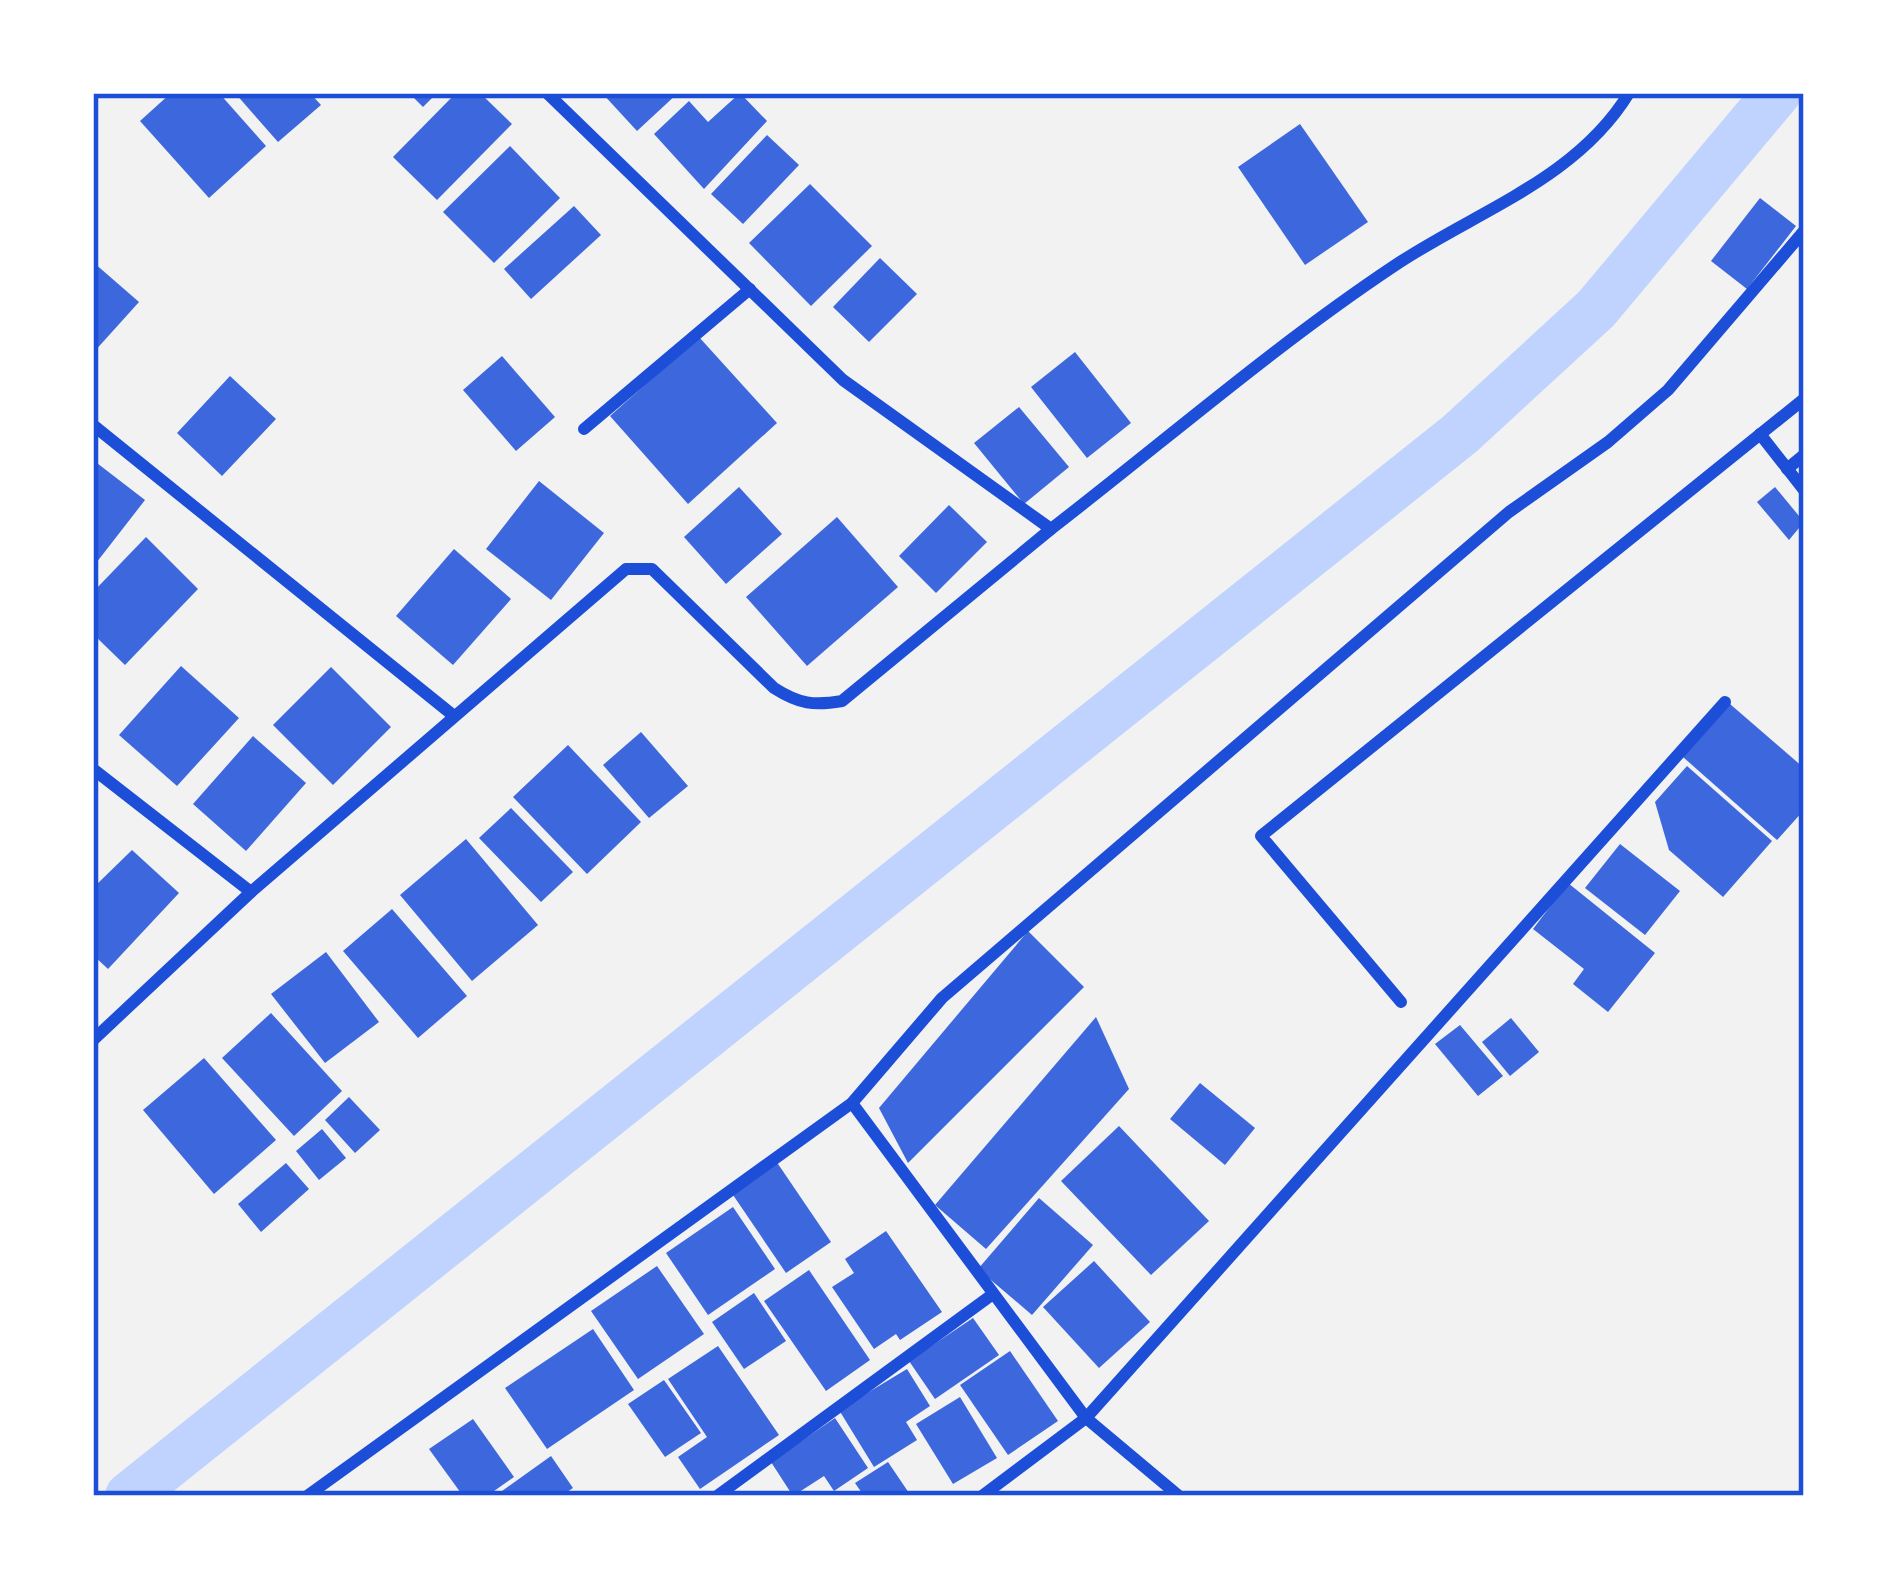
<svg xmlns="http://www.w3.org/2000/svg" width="1897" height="1589" font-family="'Open Sans',sans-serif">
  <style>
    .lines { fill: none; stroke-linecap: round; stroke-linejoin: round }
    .canal { stroke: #bfd3fe; stroke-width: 48 }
    .building { fill: #3d67dc }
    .minor { stroke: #1d4ed8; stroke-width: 12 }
    .neatline { fill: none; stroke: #1d4ed8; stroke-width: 4.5 }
  </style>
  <rect width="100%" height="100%" fill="#f2f2f2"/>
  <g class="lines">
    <path class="canal" d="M129 1496 1460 434 1596 309 1777 93"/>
  </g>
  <g class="building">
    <path d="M171 93H219L266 146 209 198 140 121Z"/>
    <path d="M235 93H310L321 105 278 142Z"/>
    <path d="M409 93H437L423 107Z"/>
    <path d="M456 93H480L512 124 437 200 393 157Z"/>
    <path d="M602 93H678L637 131Z"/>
    <path d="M740 93 767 121 704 189 654 134 689 101 708 122Z"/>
    <path d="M1300 124 1368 222 1305 265 1238 167Z"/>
    <path d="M767 135 799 165 743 224 711 194Z"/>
    <path d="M510 146 560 198 494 263 443 212Z"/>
    <path d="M810 184 872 246 811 306 749 243Z"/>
    <path d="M1760 198 1796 226 1747 289 1711 261Z"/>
    <path d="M574 206 601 235 531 299 504 269Z"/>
    <path d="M880 258 917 294 869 342 833 307Z"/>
    <path d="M93 262 139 302 93 353Z"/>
    <path d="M699 337 777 423 688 504 610 416Z"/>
    <path d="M1075 352 1131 423 1087 458 1031 387Z"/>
    <path d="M502 356 555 417 516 451 463 390Z"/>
    <path d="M230 376 276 419 222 476 177 433Z"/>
    <path d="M1019 407 1069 467 1024 504 974 443Z"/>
    <path d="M93 460 145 500 93 567Z"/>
    <path d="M539 481 604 533 551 600 486 549Z"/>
    <path d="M739 487 782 534 726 584 684 537Z"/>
    <path d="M1775 487 1804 522 1789 540 1757 502Z"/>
    <path d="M949 505 987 542 936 593 899 556Z"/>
    <path d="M837 517 898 587 807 666 746 597Z"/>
    <path d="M146 537 198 589 125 665 93 634V592Z"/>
    <path d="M454 549 511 599 453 665 396 616Z"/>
    <path d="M181 666 239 718 177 786 119 735Z"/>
    <path d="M331 667 391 727 333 785 273 725Z"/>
    <path d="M1730 704 1804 768V810L1777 840 1683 757Z"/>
    <path d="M641 732 688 786 649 818 603 765Z"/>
    <path d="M253 736 306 783 246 851 193 804Z"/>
    <path d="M568 745 641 822 587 874 513 797Z"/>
    <path d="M1687 766 1772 841 1723 897 1669 850 1655 802Z"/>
    <path d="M511 808 573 872 541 902 479 838Z"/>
    <path d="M466 839 538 925 472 981 400 895Z"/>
    <path d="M1620 844 1680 891 1645 935 1585 888Z"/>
    <path d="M132 850 179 893 108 969 93 955V888Z"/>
    <path d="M1568 883 1655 953 1608 1012 1573 984 1584 969 1533 929Z"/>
    <path d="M392 909 467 996 418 1038 343 951Z"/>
    <path d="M1028 931 1084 987 908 1163 879 1108Z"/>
    <path d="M326 952 379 1022 325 1063 271 994Z"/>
    <path d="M271 1013 342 1091 294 1136 222 1058Z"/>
    <path d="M1096 1017 1129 1089 986 1249 935 1205Z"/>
    <path d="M1511 1018 1539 1052 1510 1076 1482 1042Z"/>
    <path d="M1460 1025 1503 1076 1478 1096 1435 1044Z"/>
    <path d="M204 1058 276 1140 214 1194 143 1110Z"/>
    <path d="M1200 1083 1255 1128 1225 1165 1170 1119Z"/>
    <path d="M349 1097 380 1130 355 1153 325 1120Z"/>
    <path d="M1119 1126 1209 1221 1151 1275 1061 1181Z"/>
    <path d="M322 1129 346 1158 319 1180 296 1151Z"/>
    <path d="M776 1161 831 1242 786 1273 731 1192Z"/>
    <path d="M286 1163 309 1189 261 1232 238 1204Z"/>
    <path d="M1039 1198 1093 1245 1032 1315 978 1269Z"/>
    <path d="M733 1207 775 1269 708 1315 666 1253Z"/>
    <path d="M886 1231 942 1312 900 1340 896 1334 874 1349 832 1287 854 1273 845 1259Z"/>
    <path d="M1094 1261 1150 1322 1099 1368 1043 1307Z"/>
    <path d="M657 1266 704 1334 638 1379 591 1311Z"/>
    <path d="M809 1270 870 1360 826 1391 764 1301Z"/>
    <path d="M754 1293 786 1341 744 1369 712 1322Z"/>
    <path d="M973 1318 999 1355 935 1399 909 1361Z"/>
    <path d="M593 1329 634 1390 547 1449 505 1388Z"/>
    <path d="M718 1346 779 1435 700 1489 678 1457 707 1437 668 1379Z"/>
    <path d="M1010 1351 1058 1421 1008 1455 960 1385Z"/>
    <path d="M907 1369 930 1406 906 1422 917 1440 874 1467 839 1410Z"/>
    <path d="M664 1380 701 1433 665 1457 628 1404Z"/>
    <path d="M960 1397 997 1458 953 1484 916 1424Z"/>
    <path d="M835 1418 868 1468 834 1491 824 1476 793 1496 771 1462Z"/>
    <path d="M473 1419 514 1477 487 1496H463L429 1449Z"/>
    <path d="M551 1456 573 1488 561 1496H495Z"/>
    <path d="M888 1462 911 1496H864L855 1483Z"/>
  </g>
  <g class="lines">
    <g class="minor">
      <path d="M547 93 843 380 1051 529C1165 441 1274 346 1394 266 1474 212 1576 180 1629 93"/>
      <path d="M93 425 454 716"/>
      <path d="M584 429 750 289"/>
      <path d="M1760 434 1804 490"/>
      <path d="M1787 469 1804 455"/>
      <path d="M93 769 251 892"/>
      <path d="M1401 1002 1261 836 1804 399"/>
      <path d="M93 1040 251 892 626 569H652L774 688C799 704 814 706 842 701L1051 529"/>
      <path d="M852 1103 1086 1418 1179 1496"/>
      <path d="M307 1496 852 1103 942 998 1509 512 1608 442 1668 390 1804 231"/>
      <path d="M717 1496 993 1294"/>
      <path d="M982 1496 1086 1418 1725 702"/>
    </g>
  </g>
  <rect width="1897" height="1589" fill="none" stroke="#ffffff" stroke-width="192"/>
  <rect x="96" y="96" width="1705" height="1397" class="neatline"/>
</svg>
